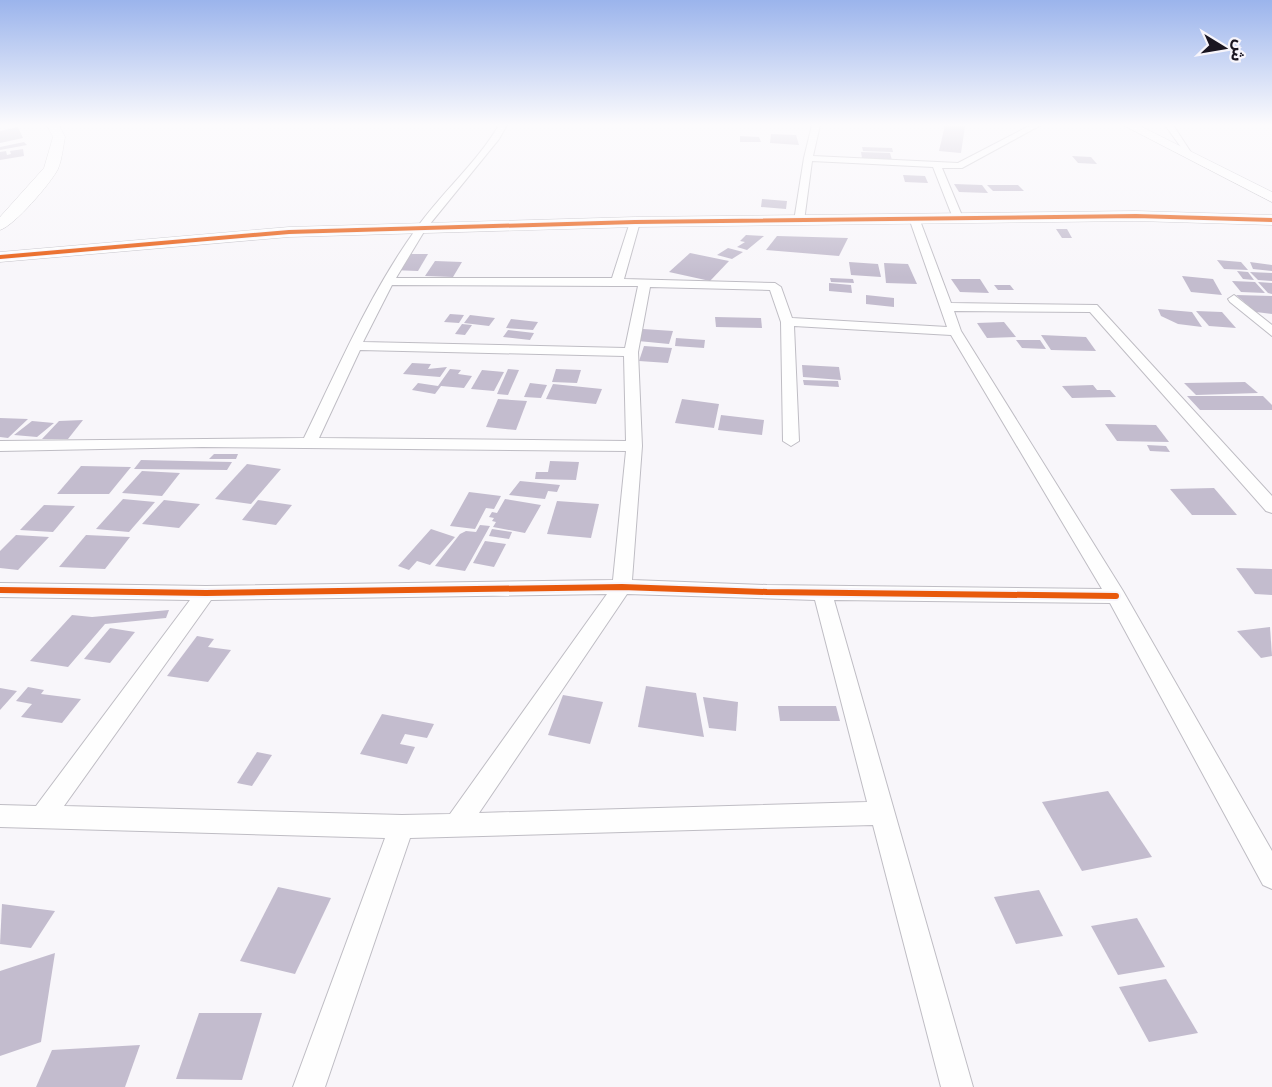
<svg xmlns="http://www.w3.org/2000/svg" width="1272" height="1087" font-family="Arial,'Noto Sans Arabic',sans-serif">
  <style>
    .building { fill: #c3bcce }
    .lines { fill: none; stroke-linecap: round; stroke-linejoin: round }
    .street-casing { stroke: #bfbdc4; stroke-width: 2 }
    .secondary-casing { stroke: #bfbdc4; stroke-width: 1 }
    .street { fill: #fefefe; fill-rule: evenodd }
    .secondary { fill: #fefefe; fill-rule: evenodd }
    .cycleway-far1-casing { stroke: #f7f5fb; stroke-width: 6 }
    .cycleway-casing { stroke: #f7f5fb; stroke-width: 10 }
    .cycleway-far1 { stroke: #e8590c; stroke-width: 4 }
    .cycleway { stroke: #e8590c; stroke-width: 6 }
  </style>
  <rect width="100%" height="100%" fill="#f8f6fa"/>
  <g class="building">
    <path d="M945 125 965 126 961 153 939 151Z"/>
    <path d="M18 127 23 138 0 143V131Z"/>
    <path d="M771 134 796 135 799 145 770 143Z"/>
    <path d="M740 136 759 137 761 142H740Z"/>
    <path d="M24 142 27 145 0 150V147Z"/>
    <path d="M862 147 892 148 893 152 863 151Z"/>
    <path d="M23 149 24 156 0 160V152L6 151 7 155 11 154 10 151Z"/>
    <path d="M861 152 890 153 892 160 862 158Z"/>
    <path d="M1072 156 1091 157 1097 164 1078 163Z"/>
    <path d="M903 175 925 176 928 183 905 182Z"/>
    <path d="M954 184 982 185 988 193 959 192Z"/>
    <path d="M987 185H1018L1024 191H993Z"/>
    <path d="M762 199 787 201 786 209 761 207Z"/>
    <path d="M1056 229H1067L1072 238H1062Z"/>
    <path d="M746 235 764 236 747 250 737 247 745 242 740 241Z"/>
    <path d="M777 236 848 238 839 256 766 250Z"/>
    <path d="M728 248 743 252 732 259 717 255Z"/>
    <path d="M690 253 729 261 710 281 669 272Z"/>
    <path d="M404 254H428L418 271 392 270Z"/>
    <path d="M1217 260 1241 262 1248 270 1224 269Z"/>
    <path d="M435 261 462 262 453 277 425 276Z"/>
    <path d="M849 262 878 264 881 277 851 275Z"/>
    <path d="M1250 262 1272 265V271L1253 269Z"/>
    <path d="M884 263 908 264 917 284 886 283Z"/>
    <path d="M1237 271 1248 272 1254 280 1243 279Z"/>
    <path d="M1250 272 1272 273V281L1258 280Z"/>
    <path d="M1182 276 1213 279 1222 295 1191 292Z"/>
    <path d="M830 278 853 279 854 283 831 282Z"/>
    <path d="M951 279H980L989 293 960 292Z"/>
    <path d="M1232 281 1255 282 1265 293 1241 292Z"/>
    <path d="M1258 282 1272 283V294L1268 293Z"/>
    <path d="M829 283 851 285 852 293 829 291Z"/>
    <path d="M994 285H1010L1014 290H998Z"/>
    <path d="M866 295 894 298V307L866 304Z"/>
    <path d="M1236 295 1272 296V314L1256 312Z"/>
    <path d="M1158 309 1192 312 1202 327 1178 324 1161 316Z"/>
    <path d="M1196 311 1222 312 1236 328 1209 326Z"/>
    <path d="M450 314 464 315 459 323 444 322Z"/>
    <path d="M470 315 495 318 489 326 464 323Z"/>
    <path d="M715 317 761 318 762 328 716 327Z"/>
    <path d="M511 319 538 322 533 330 506 328Z"/>
    <path d="M1004 322 1016 337 987 338 977 323Z"/>
    <path d="M462 324 472 325 465 335 455 334Z"/>
    <path d="M643 329 673 331 669 344 638 341Z"/>
    <path d="M508 330 534 333 530 340 503 337Z"/>
    <path d="M1041 335 1086 337 1096 351 1051 350Z"/>
    <path d="M676 338 705 340 704 348 675 346Z"/>
    <path d="M1016 340H1040L1046 349 1022 348Z"/>
    <path d="M644 346 672 348 668 363 639 361Z"/>
    <path d="M412 363 431 364 428 369 447 367 440 377 403 374Z"/>
    <path d="M802 365 839 367 841 380 803 377Z"/>
    <path d="M450 369 461 370 458 374 472 376 464 388 441 386 435 394 412 390 418 383 438 386Z"/>
    <path d="M508 369 519 370 508 395 497 394Z"/>
    <path d="M556 369 581 370 577 383 552 382Z"/>
    <path d="M482 370 504 372 494 391 471 389Z"/>
    <path d="M803 380 838 381 839 387 804 385Z"/>
    <path d="M1245 382 1258 393 1196 395 1184 383Z"/>
    <path d="M530 383 547 385 541 398 524 397Z"/>
    <path d="M553 384 602 389 596 404 546 399Z"/>
    <path d="M1093 385 1097 390H1110L1116 397 1072 398 1062 386Z"/>
    <path d="M1187 396H1263L1272 405V410H1200Z"/>
    <path d="M498 399 527 401 516 430 486 427Z"/>
    <path d="M682 399 719 404 714 428 675 423Z"/>
    <path d="M721 415 764 420 762 435 718 430Z"/>
    <path d="M0 418 28 419 8 438 0 437Z"/>
    <path d="M83 420 68 439H42L59 421Z"/>
    <path d="M32 421 54 423 37 437 14 435Z"/>
    <path d="M1105 424 1156 425 1169 442 1117 441Z"/>
    <path d="M1147 445 1166 446 1170 452 1150 451Z"/>
    <path d="M214 454H238L236 459H209Z"/>
    <path d="M141 460 232 462 227 470 134 469Z"/>
    <path d="M550 461 579 462 576 480 535 479 536 472H548Z"/>
    <path d="M247 464 281 469 251 504 215 499Z"/>
    <path d="M81 466 131 467 109 494H57Z"/>
    <path d="M142 471 180 473 162 496 122 493Z"/>
    <path d="M520 481 560 485 557 492 548 491 545 499 509 495Z"/>
    <path d="M1214 488 1237 515H1192L1170 489Z"/>
    <path d="M469 492 501 496 494 509 486 508 475 529 450 526Z"/>
    <path d="M123 499 155 502 129 532 96 529Z"/>
    <path d="M505 499 541 505 525 533 493 527 496 522 492 521 494 518 489 517 492 512 497 513Z"/>
    <path d="M164 500 200 504 179 528 142 524Z"/>
    <path d="M258 500 292 505 276 525 242 520Z"/>
    <path d="M557 501 599 504 591 538 547 534Z"/>
    <path d="M44 505 75 506 53 532 20 530Z"/>
    <path d="M480 525 490 526 465 571 435 566 460 534 466 531 476 532Z"/>
    <path d="M431 529 455 537 430 565 417 561 409 570 398 566Z"/>
    <path d="M492 529 512 532 509 539 489 536Z"/>
    <path d="M16 535 49 537 18 570 0 568V551Z"/>
    <path d="M86 535 130 537 105 569 59 567Z"/>
    <path d="M485 541 506 544 494 567 473 563Z"/>
    <path d="M1236 568 1272 569V595L1255 594Z"/>
    <path d="M169 610 166 618 105 624 68 667 30 661 72 615 92 617Z"/>
    <path d="M1270 627 1272 656 1261 658 1237 631Z"/>
    <path d="M110 628 135 632 110 663 84 659Z"/>
    <path d="M197 636 214 639 208 647 231 650 208 682 167 676Z"/>
    <path d="M646 686 696 693 704 737 638 727Z"/>
    <path d="M28 687 44 690 41 694 81 699 62 723 21 717 32 704 16 701Z"/>
    <path d="M0 688 17 691 0 710Z"/>
    <path d="M563 695 603 702 590 744 548 735Z"/>
    <path d="M703 697 738 702 736 731 709 728Z"/>
    <path d="M778 706H836L840 721H780Z"/>
    <path d="M382 714 434 724 427 738 405 734 400 744 415 747 407 764 360 754Z"/>
    <path d="M257 752 272 755 252 786 237 783Z"/>
    <path d="M1108 791 1152 857 1082 871 1042 802Z"/>
    <path d="M278 887 331 898 295 974 240 961Z"/>
    <path d="M1039 890 1063 936 1016 944 994 897Z"/>
    <path d="M2 904 55 911 31 948 0 944Z"/>
    <path d="M1137 918 1165 967 1118 975 1091 926Z"/>
    <path d="M55 953 41 1042 0 1056V971Z"/>
    <path d="M1166 979 1198 1033 1149 1042 1119 987Z"/>
    <path d="M199 1013H262L242 1080 176 1079Z"/>
    <path d="M140 1045 125 1087H36L52 1050Z"/>
  </g>
  <g class="lines">
    <defs>
      <g id="street">
        <path d="M499 125H507L499 139 425 230 396 278H612L630 222 635 219 640 222 624 279 775 283 781 287 792 318 947 327 909 218 914 215 919 218 951 303 1097 305 1272 496V513L1266 511 1090 312 954 311 961 331 1123 591 1272 851V889L1263 885 1110 603 834 600 973 1087H941L873 825 410 838 325 1087H293L385 838 0 827V805L36 806 190 600 0 597V583L206 586 613 580 626 451 202 447 0 451V441L304 438C339 366 370 293 416 229 442 192 476 164 499 125ZM392 285 617 286H638L625 348 363 342ZM650 287 770 290 781 322 783 441 791 446 799 441 794 326 951 335 1102 589 767 585 632 580 642 446 638 352ZM360 350 624 356 626 441 319 438ZM607 594 450 814 402 815 64 806 211 600ZM627 594 815 600 867 802 479 813Z"/>
        <path d="M812 125H820L813 156 958 163 1031 125H1041L962 168H942L963 218 962 220 953 218 933 167 812 161 804 221 799 224 794 221 804 158Z"/>
        <path d="M1165 125H1173L1194 157H1188Z"/>
        <path d="M1234 295 1272 325V336L1230 302 1228 299Z"/>
      </g>
      <g id="secondary">
        <path d="M47 125H59L65 137C63 147 62 160 58 169 51 183 14 226 0 230V217L44 168 53 137Z"/>
        <path d="M1123 125H1138L1272 192V202Z"/>
        <path d="M1136 211 1272 215V225L1136 221 635 227 289 237 0 262V252L289 227 635 217Z"/>
      </g>
    </defs>
    <use href="#street" class="street-casing"/>
    <use href="#secondary" class="secondary-casing"/>
    <use href="#street" class="street"/>
    <use href="#secondary" class="secondary"/>
    <defs>
      <path id="cycleway-far1" d="M0 257 289 232 635 222 1136 216 1272 220"/>
      <path id="cycleway" d="M0 590 206 593 622 587 767 592 1116 596"/>
    </defs>
    <use href="#cycleway-far1" class="cycleway-far1-casing"/>
    <use href="#cycleway" class="cycleway-casing"/>
    <use href="#cycleway-far1" class="cycleway-far1"/>
    <use href="#cycleway" class="cycleway"/>
  </g>
  <linearGradient id="sky" x2="0" y2="1"><stop stop-color="#9bb4ec"/><stop offset="0.45" stop-color="#fcfbfd"/><stop offset="1" stop-color="#fcfbfd" stop-opacity="0"/></linearGradient>
  <rect width="1272" height="277" fill="url(#sky)"/>
  <g transform="translate(1224 48) rotate(101)" stroke="#f7f5fb" stroke-width="4.5" paint-order="stroke">
  <path d="M0-4.5L10 22L0 15L-10 22Z" fill="#1a1621"/>
  <text y="-9" font-size="16" font-weight="bold" text-anchor="middle" fill="#1a1621">ش</text>
  </g>
</svg>
